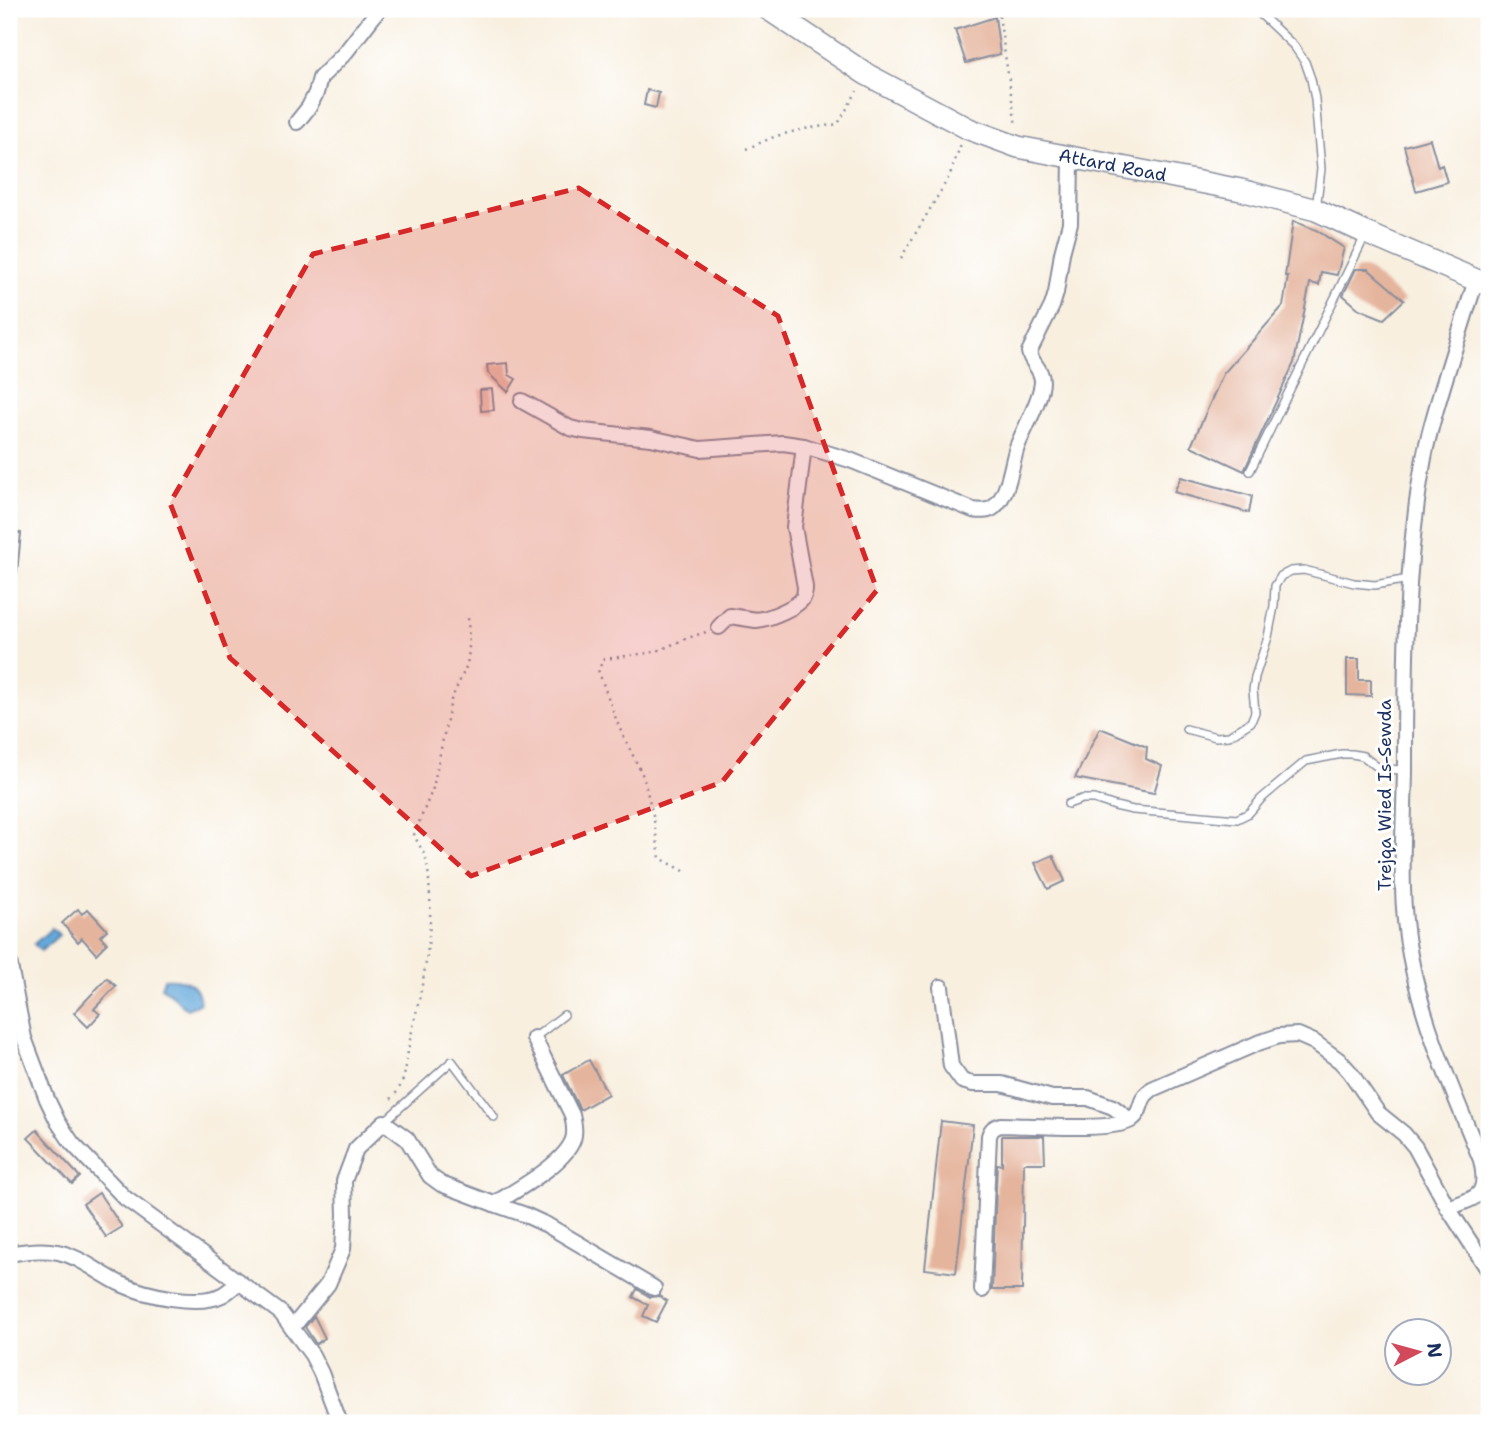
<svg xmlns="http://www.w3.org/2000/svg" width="1498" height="1432" font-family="'Shantell Sans',sans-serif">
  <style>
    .water { fill: #65a9da; stroke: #406c9c; stroke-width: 2 }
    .building { fill: #e5b49c }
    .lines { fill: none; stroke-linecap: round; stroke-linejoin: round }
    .lane-casing { stroke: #8a8f9e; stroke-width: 10 }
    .street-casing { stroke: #8a8f9e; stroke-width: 18 }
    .primary-casing { stroke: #8a8f9e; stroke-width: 24 }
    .path { stroke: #8a8f9e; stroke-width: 2.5; stroke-dasharray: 2 5; stroke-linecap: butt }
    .lane { stroke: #fff; stroke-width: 7 }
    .street { stroke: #fff; stroke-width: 14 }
    .primary { stroke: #fff; stroke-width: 21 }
    .marked { fill: #d62828; fill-opacity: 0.2; stroke: #d62828; stroke-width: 5; stroke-dasharray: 14 9; stroke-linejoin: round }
    .labels { text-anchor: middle; stroke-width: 6; stroke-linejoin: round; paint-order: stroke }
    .street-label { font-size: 18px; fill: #1b2f5e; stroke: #fff }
  </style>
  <rect width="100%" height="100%" fill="#fff"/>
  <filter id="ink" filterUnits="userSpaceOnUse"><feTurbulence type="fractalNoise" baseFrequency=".0143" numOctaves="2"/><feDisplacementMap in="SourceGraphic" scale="14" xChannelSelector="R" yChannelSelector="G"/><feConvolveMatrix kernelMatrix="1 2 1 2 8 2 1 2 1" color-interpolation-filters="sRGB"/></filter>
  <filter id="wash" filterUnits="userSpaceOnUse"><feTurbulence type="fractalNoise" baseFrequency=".00686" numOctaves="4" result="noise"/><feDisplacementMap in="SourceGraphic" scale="28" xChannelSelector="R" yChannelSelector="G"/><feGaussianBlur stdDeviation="1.57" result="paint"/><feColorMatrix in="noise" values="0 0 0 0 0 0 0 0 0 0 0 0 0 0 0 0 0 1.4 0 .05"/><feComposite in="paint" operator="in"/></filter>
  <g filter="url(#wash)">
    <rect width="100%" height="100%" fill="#f8efdf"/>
    <g class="water">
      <path d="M52 928 59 935 41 951 34 944Z"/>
      <path d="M164 979C182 978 199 982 200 1003L187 1009C176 1002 172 992 161 987Z"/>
    </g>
    <g id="blocks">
      <g class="building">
        <path d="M995 17 1000 54 966 63 955 30Z"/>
        <path d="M647 90 659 93 656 108 644 105Z"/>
        <path d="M1430 139 1438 167 1442 165 1447 182 1416 191 1404 146Z"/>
        <path d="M1293 221 1316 230 1344 248 1337 275 1321 272 1319 285 1310 283 1294 363 1244 471 1191 446 1223 374 1283 306 1288 276H1285Z"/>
        <path d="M1356 269H1368L1404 300 1384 319 1359 309 1343 295Z"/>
        <path d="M508 363 509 375 516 379 508 392 488 373 487 365Z"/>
        <path d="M492 389 494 410 481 411 480 390Z"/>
        <path d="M1181 477 1252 496 1249 513 1174 492Z"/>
        <path d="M9 531 21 533 17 573 9 572Z"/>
        <path d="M1347 659H1359V680H1371V696L1347 695Z"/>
        <path d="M1100 728 1147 747 1146 759 1162 766 1154 793 1075 778Z"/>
        <path d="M1053 855 1065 881 1048 889 1035 863Z"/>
        <path d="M78 909 82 914 88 909 107 930 100 936 107 943 96 954 82 938 78 942 62 923Z"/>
        <path d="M107 978 116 986 94 1009 100 1014 88 1027 74 1013Z"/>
        <path d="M589 1060 608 1094 580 1110 563 1075Z"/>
        <path d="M941 1121 973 1125 956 1273 925 1269Z"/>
        <path d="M37 1130 80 1177 72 1184 28 1138Z"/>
        <path d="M1002 1136H1044L1045 1163H1024L1022 1290H992L997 1164 1002 1165Z"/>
        <path d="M99 1193 122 1227 106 1237 83 1204Z"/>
        <path d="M637 1289 650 1297 659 1296 667 1301 656 1322 643 1316 648 1305 633 1297Z"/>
        <path d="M314 1316 325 1338 316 1344 305 1327Z"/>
      </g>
    </g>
  </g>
  <g filter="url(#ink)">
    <use href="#blocks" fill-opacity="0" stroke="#8a8f9e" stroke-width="2"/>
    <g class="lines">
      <defs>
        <g id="lane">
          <path d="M1255 9 1294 46 1305 62 1311 79 1315 99 1321 169 1316 209"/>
          <path d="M1250 471 1366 234"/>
          <path d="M1186 729 1216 737 1229 736 1251 722 1255 712 1253 690 1255 677 1268 637 1274 606 1275 586 1281 576 1291 571 1304 570 1354 583 1375 585 1409 579"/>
          <path d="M1068 804 1082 799H1094L1115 806 1133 810 1237 819 1249 813 1261 799 1306 761 1342 754H1352L1363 756 1380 769 1405 770"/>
          <path d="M534 1038 564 1015"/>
          <path d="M384 1122 452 1061 494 1117"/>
        </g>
        <g id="street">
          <path d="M297 122 309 107 316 93 320 78 345 53 379 9"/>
          <path d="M1476 280C1466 312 1456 344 1446 376 1438 403 1429 430 1424 458 1405 561 1405 666 1405 770 1404 831 1398 895 1410 955 1423 1026 1454 1093 1481 1160 1489 1196 1478 1197 1448 1208L1489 1271"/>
          <path d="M522 401 570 428 583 431 651 438 700 449 783 443 804 446"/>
          <path d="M719 627 730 616 756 620 762 619C772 617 797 607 803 598 805 594 805 592 805 587L794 527 804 446 850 460 973 510C980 511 988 512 994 507 1009 494 1011 465 1017 447 1024 429 1042 398 1042 381 1042 369 1031 363 1029 352L1052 306 1056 293 1062 253 1070 223 1071 158"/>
          <path d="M9 961 24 1038 47 1099 58 1122 72 1143 125 1198 239 1282"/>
          <path d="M941 987 951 1066 962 1081 973 1084H1002L1052 1098H1088L1113 1107 1130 1120"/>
          <path d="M494 1204 523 1214 547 1225 654 1288"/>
          <path d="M9 1254C24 1251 43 1249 58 1252 81 1257 100 1274 121 1284 145 1295 198 1307 222 1295 228 1292 234 1286 239 1282L281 1313 312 1355 321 1373 340 1423"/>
          <path d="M982 1290 989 1136C991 1129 994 1127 1001 1125 1027 1125 1112 1132 1131 1120 1141 1113 1139 1106 1144 1097 1146 1094 1149 1092 1152 1089L1258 1043 1279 1036 1298 1035 1314 1042 1340 1061 1350 1072 1378 1113 1404 1134 1415 1147 1448 1208"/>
          <path d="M292 1328 328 1284 343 1249 345 1215 344 1181 356 1149 384 1122 407 1139 430 1176 441 1184 494 1204C516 1190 561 1166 572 1142 576 1134 574 1124 572 1115L534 1038"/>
        </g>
        <g id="primary">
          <path id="s1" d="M768 9 866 74 969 129 1018 147 1241 190 1316 210 1366 233 1476 280 1489 284"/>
        </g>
      </defs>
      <use href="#lane" class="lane-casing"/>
      <use href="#street" class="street-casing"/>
      <use href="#primary" class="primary-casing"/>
      <g class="path">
        <path d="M998 9 1016 126"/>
        <path d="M746 149 776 136 804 129 838 124 857 91"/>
        <path d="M901 258 949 177 961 144"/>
        <path d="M684 871 660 858 653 815 643 776 619 727 598 670 604 659 655 652 685 639 706 632"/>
        <path d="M391 1099C408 1082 405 1062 410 1040 421 992 432 946 430 896 429 884 429 871 426 859 423 851 418 843 414 835L433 788 451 700 467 665 469 650 468 614"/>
      </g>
      <use href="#lane" class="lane"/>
      <use href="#street" class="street"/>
      <use href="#primary" class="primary"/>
    </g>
  </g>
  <path class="marked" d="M579 188 778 316 877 590 722 782 471 876 230 658 170 503 313 254Z"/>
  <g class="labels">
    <g class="street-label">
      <text dy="6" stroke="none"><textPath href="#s1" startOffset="383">Attard Road</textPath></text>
      <text transform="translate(1385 795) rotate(-90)" y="6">Trejqa Wied Is-Sewda</text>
    </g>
  </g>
  <rect width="1498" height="1432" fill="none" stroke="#fff" stroke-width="35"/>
  <g transform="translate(1418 1352) rotate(84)"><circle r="33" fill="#ffffff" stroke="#a4acbf" stroke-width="2"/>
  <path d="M0-5L12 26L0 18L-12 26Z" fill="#d1495b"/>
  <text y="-10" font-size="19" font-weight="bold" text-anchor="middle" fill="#1b2f5e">N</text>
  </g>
</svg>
